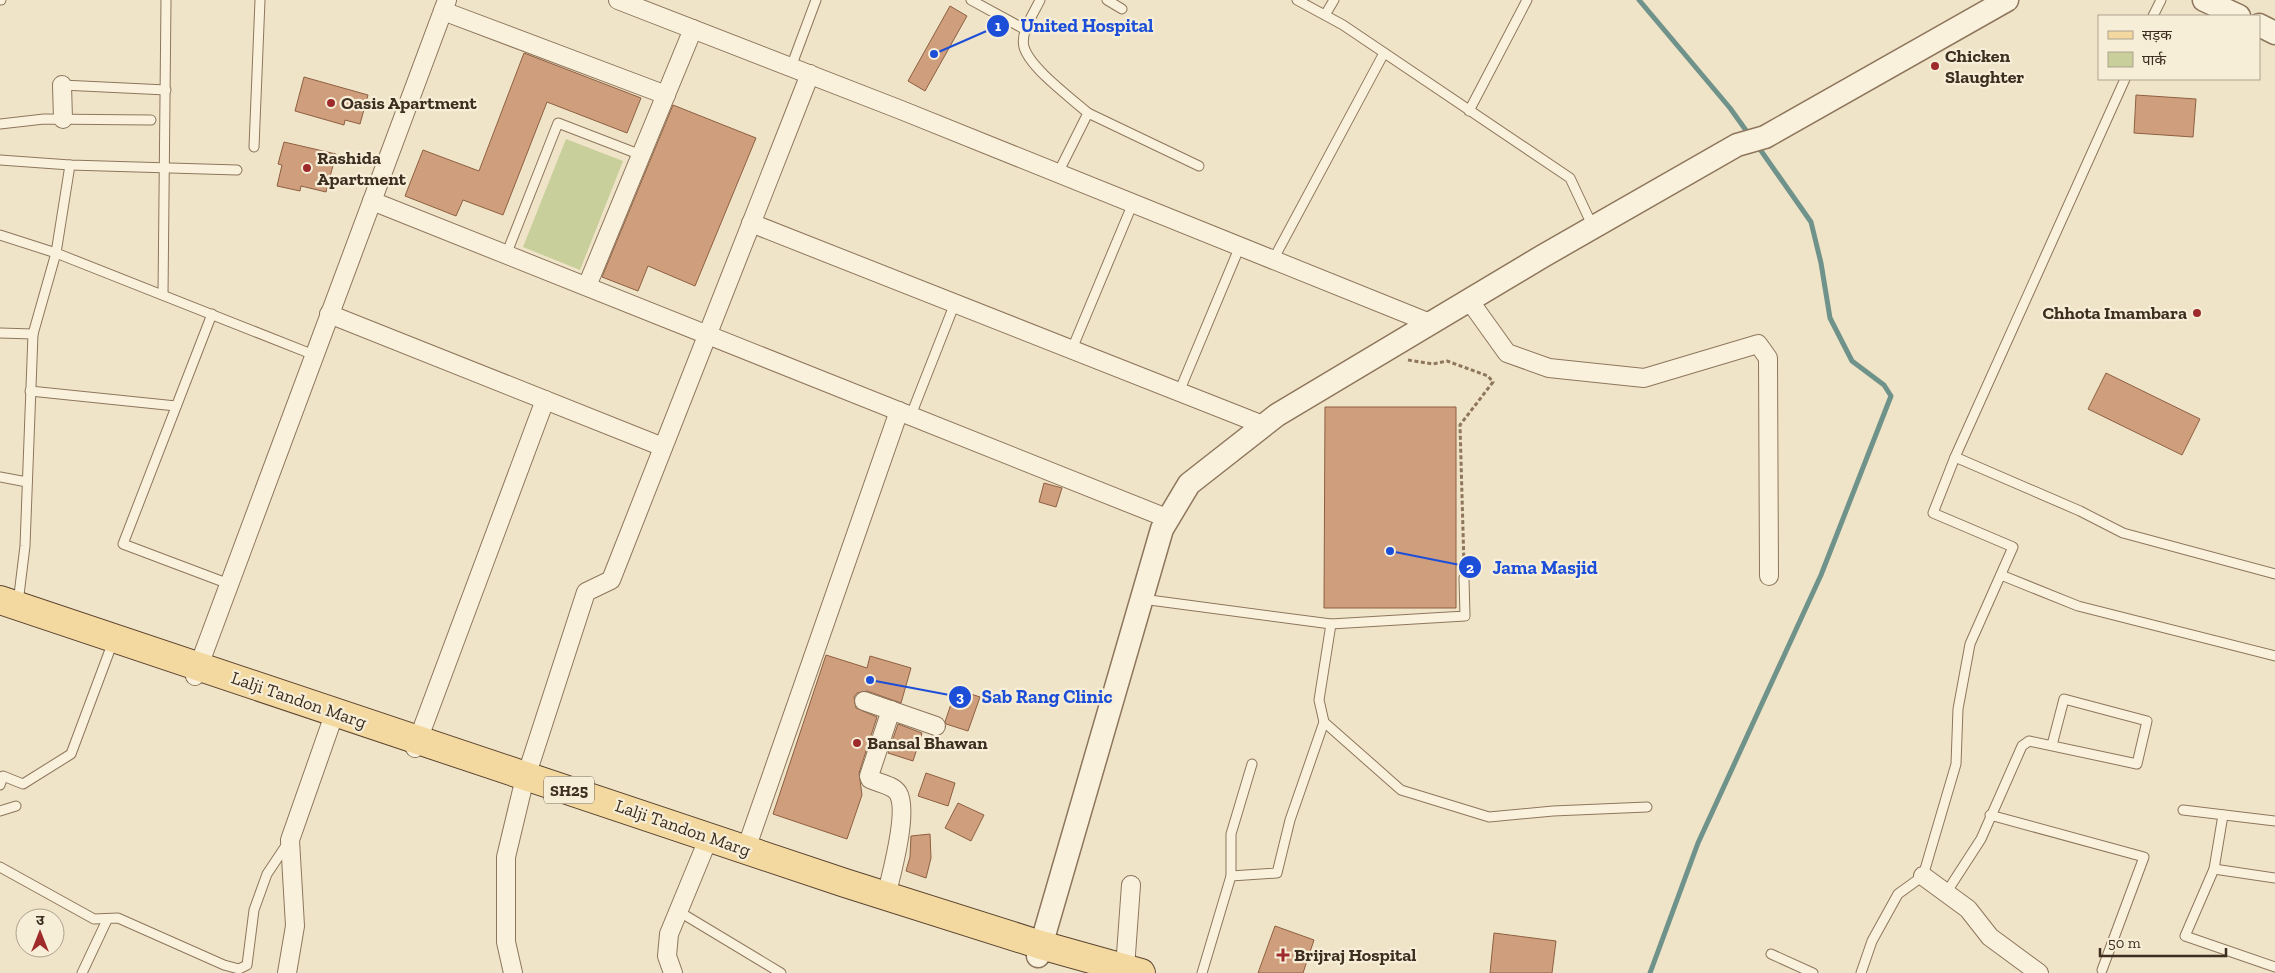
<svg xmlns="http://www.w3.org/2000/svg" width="2275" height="973" font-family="'Zilla Slab','Noto Sans Devanagari',serif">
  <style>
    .green { fill: #c9cf9b }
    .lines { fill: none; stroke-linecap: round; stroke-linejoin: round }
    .stream { stroke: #6f938a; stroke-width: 5 }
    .building { fill: #cf9f7d; stroke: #8d5f41 }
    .service-casing { stroke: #8d765c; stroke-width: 11 }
    .minor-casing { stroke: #8d765c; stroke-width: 20 }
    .tertiary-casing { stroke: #8d765c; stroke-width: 25 }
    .primary-casing { stroke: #5b4430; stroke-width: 30 }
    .path { stroke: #8d765c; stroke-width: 3; stroke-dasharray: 4 2.5; stroke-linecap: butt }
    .service { stroke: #faf1dc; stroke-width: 9 }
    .minor { stroke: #faf1dc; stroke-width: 18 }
    .tertiary { stroke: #faf1dc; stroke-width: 22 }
    .primary { stroke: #f3d9a0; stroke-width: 28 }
    .poi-dot { fill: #9e2a2b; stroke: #f7eed8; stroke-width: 2 }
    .labels { text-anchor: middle; stroke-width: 4.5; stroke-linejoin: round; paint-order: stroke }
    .shield { fill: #f7eed8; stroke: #756857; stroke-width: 1 }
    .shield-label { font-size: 16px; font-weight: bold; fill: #3d2e20 }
    .poi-label { font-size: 18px; font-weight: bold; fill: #3d2e20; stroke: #f7eed8; text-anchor: start }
    .street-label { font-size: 18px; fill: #3d2e20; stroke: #f7eed8 }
    .leader { fill: none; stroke: #1d4ed8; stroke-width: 2 }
    .callout-dot { fill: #1d4ed8; stroke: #f7eed8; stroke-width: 2 }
    .mark-label { font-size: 15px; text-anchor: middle; font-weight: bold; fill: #fff }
    .callout-label { font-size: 19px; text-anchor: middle; font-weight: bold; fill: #1d4ed8; stroke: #f7eed8; stroke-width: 4.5; stroke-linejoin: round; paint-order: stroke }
  </style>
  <rect width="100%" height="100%" fill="#f0e4c8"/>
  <path class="green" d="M566 139 623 161 580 270 523 247Z"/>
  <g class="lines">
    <g class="stream">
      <path d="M1639 0 1730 108 1750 136"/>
      <path d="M1650 973 1698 843 1821 575 1891 396 1884 385 1852 361 1830 318 1821 263 1811 222 1757 145"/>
    </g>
  </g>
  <g class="building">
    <path d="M950 6 967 16 925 91 908 81Z"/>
    <path d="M524 53 641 98 627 133 547 102 503 215 463 200 456 216 405 196 423 150 479 171Z"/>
    <path d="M304 77 368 95 360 124 345 120 344 125 295 111Z"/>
    <path d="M2136 95 2196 99 2193 137 2134 133Z"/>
    <path d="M673 105 756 138 695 286 648 266 638 291 602 277Z"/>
    <path d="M284 142 336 154 326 192 301 186 300 191 277 186 282 165 278 164Z"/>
    <path d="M2106 373 2200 419 2182 455 2088 409Z"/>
    <path d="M1325 407H1456V608H1324Z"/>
    <path d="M1044 483 1062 488 1056 507 1039 502Z"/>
    <path d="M826 655 867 668 870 656 911 668 901 703 867 691 857 693 854 697 856 708 877 717 859 773 862 795 847 839 773 814Z"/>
    <path d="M956 689 980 697 968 731 946 724 945 722Z"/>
    <path d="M898 724 922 733 913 761 888 753Z"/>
    <path d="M926 773 955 783 948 806 918 796Z"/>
    <path d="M958 803 984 815 971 841 945 828Z"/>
    <path d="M930 834 931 858 926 878 906 871 910 857 911 836Z"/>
    <path d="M1275 926 1314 940 1303 973H1258Z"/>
    <path d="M1494 933 1556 941 1552 973H1490Z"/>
  </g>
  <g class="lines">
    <defs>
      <g id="service">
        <path d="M0 0H1"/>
        <path d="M971 0 1026 30"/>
        <path d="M1040 0C1034 13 1020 32 1024 47 1030 68 1071 98 1088 113L1058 173"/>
        <path d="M1107 0 1122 9"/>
        <path d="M1297 0 1343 25 1570 178 1593 227"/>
        <path d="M1325 15 1334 0"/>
        <path d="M2153 16 2161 0"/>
        <path d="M791 67 816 0"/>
        <path d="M62 85 166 90"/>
        <path d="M1469 111 1527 0"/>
        <path d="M1088 113 1199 166"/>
        <path d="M0 124 44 119 151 120"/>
        <path d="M254 147 260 0"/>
        <path d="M0 160 70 165 237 170"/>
        <path d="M0 235 56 253 314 355"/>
        <path d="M506 255 558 123 641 155"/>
        <path d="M1273 260 1384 53"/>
        <path d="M163 295 166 0"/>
        <path d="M212 314 123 544 229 584"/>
        <path d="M0 333 33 334"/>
        <path d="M1072 349 1133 203"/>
        <path d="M30 391 176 406"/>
        <path d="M1179 392 1240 246"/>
        <path d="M911 415 955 303"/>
        <path d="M1955 457 2080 511 2123 533 2275 574"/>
        <path d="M0 477 27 482"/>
        <path d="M2001 575 2078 606 2275 656"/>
        <path d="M1142 599 1331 624 1319 700 1324 722 1401 790 1489 817 1553 811 1647 807"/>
        <path d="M18 603 25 546 33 334 56 253 70 165"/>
        <path d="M1331 624 1465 616 1464 578"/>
        <path d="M0 785 3 776 23 784 71 754 111 647"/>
        <path d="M2183 810 2275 821"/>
        <path d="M0 811 16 806"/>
        <path d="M1990 815 2144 857 2102 970"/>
        <path d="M2223 815 2214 869 2185 936 2275 967"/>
        <path d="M0 867 94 919 118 918 224 965 239 969 247 965 254 910 267 874 289 841"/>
        <path d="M2214 869 2275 878"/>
        <path d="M1231 876 1277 873 1290 820 1324 722"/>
        <path d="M1946 893 1981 839 2022 746 2029 741 2137 764 2147 721 2064 699 2052 745"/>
        <path d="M678 911 781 973"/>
        <path d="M1771 954 1813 973"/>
        <path d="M82 973 107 920"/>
        <path d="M1202 973 1231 876V834L1252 764"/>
        <path d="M1861 973 1872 941 1898 894 1923 876 1956 764 1958 709 1970 644 2013 547 1933 513 1955 457 2125 79"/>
      </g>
      <g id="minor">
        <path d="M618 0 901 110 1430 323"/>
        <path d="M443 11 666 95"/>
        <path d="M62 85 63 119"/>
        <path d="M372 201 1169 519"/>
        <path d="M751 223 1263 425"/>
        <path d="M587 286 693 29"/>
        <path d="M1469 300 1507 353 1549 368 1644 378 1758 344 1768 358 1769 576"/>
        <path d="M329 314 663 447"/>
        <path d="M195 676 447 0"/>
        <path d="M864 701 936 726"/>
        <path d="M415 748 545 400"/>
        <path d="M746 849 899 411"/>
        <path d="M1923 876 1968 909 1990 937 2039 973"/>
        <path d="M886 896C891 876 909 811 898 793 893 785 878 783 870 779L869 776 891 710"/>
        <path d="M1125 968 1131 885"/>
        <path d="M287 973 295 926 290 840 335 712"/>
        <path d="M513 973 506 942V857L523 786 586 592 611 580 810 74"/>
        <path d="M673 973 667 956 669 934 709 837"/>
      </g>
      <g id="tertiary">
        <path d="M2204 0 2239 16"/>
        <path d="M2259 25 2275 33"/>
        <path d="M1038 956 1162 529 1189 484 1277 415 1543 256 1737 145 1765 137 2007 0"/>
      </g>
      <path id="primary" d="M0 600 845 883 1041 945 1141 973"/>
    </defs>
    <use href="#service" class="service-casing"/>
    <use href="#minor" class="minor-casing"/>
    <use href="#tertiary" class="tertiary-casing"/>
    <use href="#primary" class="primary-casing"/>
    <path class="path" d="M1408 360 1433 364 1447 361 1488 376 1493 382 1460 425 1464 566"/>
    <use href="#service" class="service"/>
    <use href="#minor" class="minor"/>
    <use href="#tertiary" class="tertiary"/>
    <use href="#primary" class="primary"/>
  </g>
  <g class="poi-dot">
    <circle cx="1935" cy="66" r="5"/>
    <circle cx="331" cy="103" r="5"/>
    <circle cx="307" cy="168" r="5"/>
    <circle cx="2197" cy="313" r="5"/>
    <circle cx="857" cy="743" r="5"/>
    <path d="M1280.5 947.5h5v5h5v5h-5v5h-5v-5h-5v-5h5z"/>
  </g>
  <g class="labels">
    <rect class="shield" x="544" y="776.5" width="50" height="27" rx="4"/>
    <g class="shield-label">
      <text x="569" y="796">SH25</text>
    </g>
    <g class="poi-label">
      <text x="1945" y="62">Chicken<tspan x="1945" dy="21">Slaughter</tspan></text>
      <text x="341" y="109">Oasis Apartment</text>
      <text x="317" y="164">Rashida<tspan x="317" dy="21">Apartment</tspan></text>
      <text x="2187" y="319" text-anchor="end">Chhota Imambara</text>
      <text x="867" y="749">Bansal Bhawan</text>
      <text x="1294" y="961">Brijraj Hospital</text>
    </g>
    <g class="street-label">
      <text transform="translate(299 700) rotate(19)" y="6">Lalji Tandon Marg</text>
      <text transform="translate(683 828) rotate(19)" y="6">Lalji Tandon Marg</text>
    </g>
  </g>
  <path class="leader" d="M934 54L998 26M1390 551L1470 567M870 680L960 697"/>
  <g class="callout-dot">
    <circle cx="934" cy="54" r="5"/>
    <circle cx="1390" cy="551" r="5"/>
    <circle cx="870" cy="680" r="5"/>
    <circle cx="998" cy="26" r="12"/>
    <circle cx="1470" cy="567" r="12"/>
    <circle cx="960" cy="697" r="12"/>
  </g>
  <g class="mark-label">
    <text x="998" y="31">1</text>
    <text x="1470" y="573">2</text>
    <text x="960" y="702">3</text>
  </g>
  <g class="callout-label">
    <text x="1087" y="32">United Hospital</text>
    <text x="1545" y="574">Jama Masjid</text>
    <text x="1047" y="703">Sab Rang Clinic</text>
  </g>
  <rect x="2098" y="15" width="162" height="65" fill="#f7eed8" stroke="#ada18e"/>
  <rect x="2108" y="31" width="25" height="8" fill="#f3d9a0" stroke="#ada18e"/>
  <text x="2142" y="40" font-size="15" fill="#3d2e20">सड़क</text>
  <rect x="2108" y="52" width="25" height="15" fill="#c9cf9b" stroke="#ada18e"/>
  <text x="2142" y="65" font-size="15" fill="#3d2e20">पार्क</text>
  <g transform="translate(40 933)"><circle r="24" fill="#f7eed8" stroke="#ada18e"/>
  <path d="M0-4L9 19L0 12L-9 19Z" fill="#9e2a2b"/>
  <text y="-8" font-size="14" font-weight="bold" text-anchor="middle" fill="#3d2e20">उ</text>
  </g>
  <path d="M2100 948v8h126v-8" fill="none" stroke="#3d2e20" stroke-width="2.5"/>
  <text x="2108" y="948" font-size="15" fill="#3d2e20" stroke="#f7eed8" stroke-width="4" paint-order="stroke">50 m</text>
</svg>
